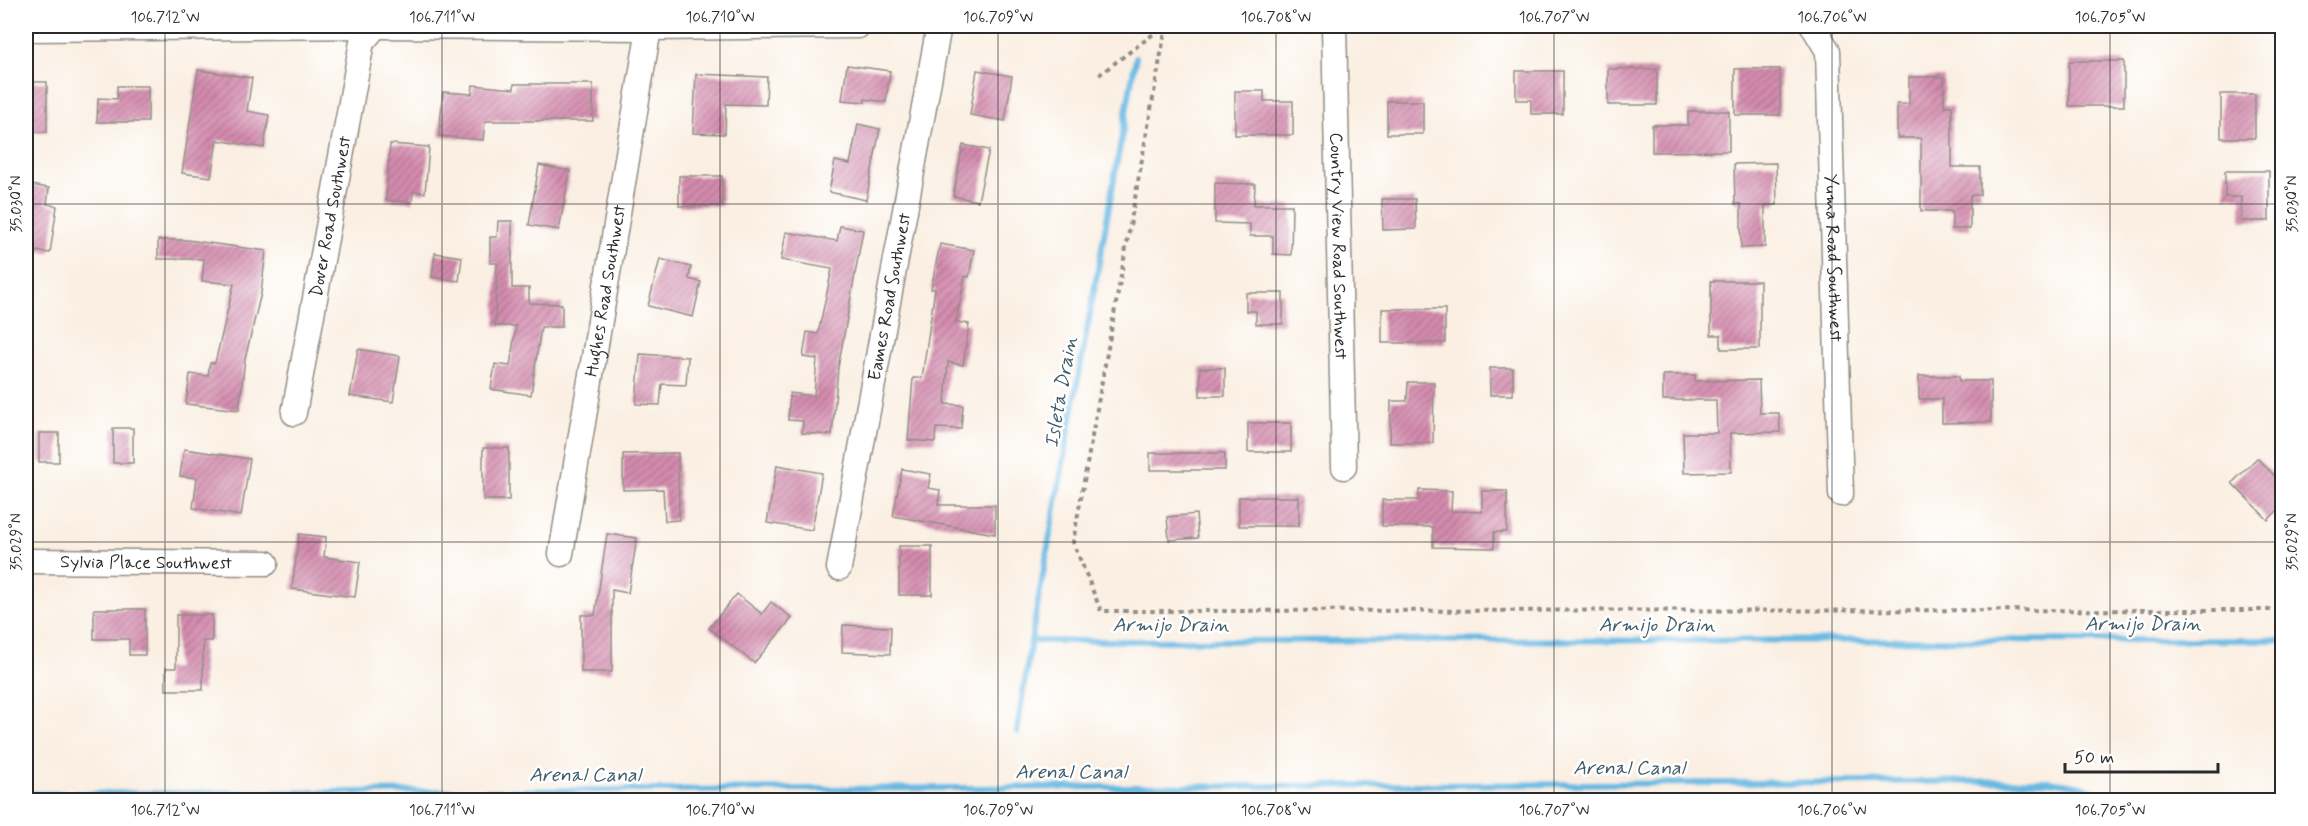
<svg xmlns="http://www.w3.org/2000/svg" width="2308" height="826" font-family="Mynerve,sans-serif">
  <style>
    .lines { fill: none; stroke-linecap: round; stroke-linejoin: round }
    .stream { stroke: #68b9e3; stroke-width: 6 }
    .building { fill: url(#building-hatch) }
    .minor-casing { stroke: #928d86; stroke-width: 27 }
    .path { stroke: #928d86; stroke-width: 4; stroke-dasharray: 4.5 4.5; stroke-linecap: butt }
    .minor { stroke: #fff; stroke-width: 24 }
    .ticks { fill: none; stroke: #2b2b2b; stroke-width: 1.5; stroke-opacity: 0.45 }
    .labels { text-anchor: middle; stroke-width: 5; stroke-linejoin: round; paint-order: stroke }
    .street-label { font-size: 18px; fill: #2b2b2b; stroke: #fff }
    .water-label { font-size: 20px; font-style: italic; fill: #405d6b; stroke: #fff }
    .neatline { fill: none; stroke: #2b2b2b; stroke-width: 2 }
    .ticks-label { font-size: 15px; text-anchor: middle; fill: #2b2b2b }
  </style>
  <defs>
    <pattern id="building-hatch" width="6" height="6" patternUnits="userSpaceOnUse" patternTransform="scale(1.5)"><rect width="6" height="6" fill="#d48bae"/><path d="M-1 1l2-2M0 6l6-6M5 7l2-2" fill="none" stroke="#ac728e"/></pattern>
  </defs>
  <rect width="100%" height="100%" fill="#fff"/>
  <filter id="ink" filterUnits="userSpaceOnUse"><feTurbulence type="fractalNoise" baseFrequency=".0167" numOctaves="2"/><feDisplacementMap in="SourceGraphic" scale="12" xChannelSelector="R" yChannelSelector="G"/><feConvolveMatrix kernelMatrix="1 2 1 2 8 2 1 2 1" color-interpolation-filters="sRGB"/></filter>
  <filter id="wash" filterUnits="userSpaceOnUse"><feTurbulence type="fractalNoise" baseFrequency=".008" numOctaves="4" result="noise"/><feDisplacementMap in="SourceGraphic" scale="24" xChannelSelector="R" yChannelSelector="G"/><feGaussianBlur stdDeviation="1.35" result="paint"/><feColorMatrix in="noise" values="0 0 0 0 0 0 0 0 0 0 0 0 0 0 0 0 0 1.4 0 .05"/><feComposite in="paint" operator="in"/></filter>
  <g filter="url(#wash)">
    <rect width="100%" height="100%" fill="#faefe2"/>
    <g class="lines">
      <g class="stream">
        <path d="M1031 641 2282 640"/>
        <path d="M1017 732 1031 641 1136 57"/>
        <path d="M26 794 2049 781 2082 786 2114 800"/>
      </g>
    </g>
    <g id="blocks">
      <g class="building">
        <rect x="2069" y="61" width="55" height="45"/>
        <path d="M847 65 890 71 886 102 865 99V102L842 100Z"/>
        <rect x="1608" y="69" width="49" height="36"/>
        <rect x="1735" y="69" width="45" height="46"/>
        <path d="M198 70 252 78 247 111 269 115 264 148 217 140 211 177 182 173Z"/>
        <path d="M977 70 1012 76 1005 121 970 115Z"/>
        <path d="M1516 71H1563V114H1531V100H1516Z"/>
        <path d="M696 74 767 77 766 105 726 104 725 134 693 133Z"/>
        <path d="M1909 77H1944V106H1952V167H1980V195H1970V229H1952V211H1921V138H1897V104H1909Z"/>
        <rect x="26" y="82" width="21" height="50"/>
        <path d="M514 84H593V121H485L483 140 439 136 443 92 472 94 473 85 514 89Z"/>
        <path d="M117 86H148V122H97L98 98 117 99Z"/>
        <path d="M1235 91H1264V101H1293V135H1235Z"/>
        <rect x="2221" y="94" width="34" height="44"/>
        <rect x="1387" y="101" width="36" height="33"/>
        <path d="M1688 111H1729V151L1652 152V125H1688Z"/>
        <path d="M858 124 880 129 866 200 829 192 835 161 850 164Z"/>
        <path d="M390 144 429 147 425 193 413 191 412 202 386 200Z"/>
        <path d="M963 145 989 150 978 201 953 196Z"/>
        <path d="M1776 163 1777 205H1765V247L1741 248V204H1735L1734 164Z"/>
        <path d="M539 165 570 171 559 230 529 225Z"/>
        <path d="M2225 171H2269V221H2241V197H2225Z"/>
        <rect x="679" y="176" width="43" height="30"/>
        <path d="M1215 183 1255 184 1254 205H1292L1291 255 1273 254V236H1250V224L1215 223Z"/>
        <path d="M26 184 49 188 47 204 57 206 50 253 26 250Z"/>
        <path d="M1382 199H1415L1416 229 1383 230Z"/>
        <path d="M498 221H512V288H529V303L562 304V327H541L531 395 491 389 495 364 510 366 516 326H495L497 263H490V237H497Z"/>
        <path d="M840 226 863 230 838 368 832 435 802 433 803 421 788 420 790 393 814 396 817 359 803 357 807 332 818 334 832 269 781 260 786 232 837 241Z"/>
        <path d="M158 240H187L266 251 261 293 245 359 239 410 186 404 190 374 208 376 210 363H215L234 284 202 281 204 259H158Z"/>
        <path d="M940 244 974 250 969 277 965 276 956 322 969 324 963 365 948 362 945 404 963 405 961 429 936 428 935 442 908 440 913 378H922L935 289H931Z"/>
        <path d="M435 253 462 257 459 281 432 277Z"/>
        <path d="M660 259 691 267 689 279 701 282 693 317 648 306Z"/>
        <path d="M1711 281H1760V349H1721V335H1711Z"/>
        <path d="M1246 293H1283V324H1256V311H1246Z"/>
        <rect x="1382" y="309" width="63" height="34"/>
        <path d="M358 349 400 356 393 402 350 396Z"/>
        <path d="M640 354 688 357 686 385 662 384 660 405 636 404Z"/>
        <rect x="1200" y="368" width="25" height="28"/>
        <rect x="1490" y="368" width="23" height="27"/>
        <path d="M1663 375H1695V381L1759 380 1760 413H1779L1780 432 1730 433 1731 472 1684 473 1683 433H1717L1716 400H1663Z"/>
        <path d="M1919 376H1959V381H1991V422L1942 423V399H1919Z"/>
        <path d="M1408 382H1434L1433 443H1390L1391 401H1407Z"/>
        <rect x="1248" y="423" width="43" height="29"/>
        <rect x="113" y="428" width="20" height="35"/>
        <rect x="39" y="433" width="20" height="29"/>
        <rect x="483" y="448" width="26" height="52"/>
        <path d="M184 449 250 459 241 516 193 508 197 478 180 476Z"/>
        <path d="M678 453 679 520 665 521 663 489 623 490V454Z"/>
        <rect x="1150" y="453" width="75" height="17"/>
        <path d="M2257 458 2283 484V505L2268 520 2232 483Z"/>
        <path d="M777 465 822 473 812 530 767 523Z"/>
        <path d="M902 469 931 474 928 488 940 490 938 505H995V534L893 516Z"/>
        <path d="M1419 490 1452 491 1451 511 1482 512V491H1507V532H1494V548L1433 547V527L1382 526V500H1419Z"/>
        <rect x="1239" y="497" width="60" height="29"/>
        <path d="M1196 514 1198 538 1169 540 1167 517Z"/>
        <path d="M299 534 326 537 324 557 360 562 355 597 292 589Z"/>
        <path d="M607 534 637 538 628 593 612 590V672H581V615H595Z"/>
        <rect x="899" y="546" width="33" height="49"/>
        <path d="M737 594 762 614 771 602 792 618 754 663 709 628Z"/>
        <path d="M94 609H145V655H129V639H94Z"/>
        <path d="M176 615H212V641H203V690H166V668H176Z"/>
        <path d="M843 625 891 627 890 654 842 652Z"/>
      </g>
    </g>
  </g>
  <g filter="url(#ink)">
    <use href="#blocks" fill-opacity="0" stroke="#928d86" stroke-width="1.5"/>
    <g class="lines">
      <defs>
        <g id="minor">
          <path id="s1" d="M1334 26 1344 467"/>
          <path id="s2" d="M1813 26 1828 51 1841 494"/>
          <path d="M26 29 376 26 649 28 858 26"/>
          <path id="s3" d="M294 413 362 42 376 26"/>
          <path id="s4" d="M561 554 649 28"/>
          <path id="s5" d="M26 561 266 563"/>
          <path id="s6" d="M839 568 939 26"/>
        </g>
      </defs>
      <use href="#minor" class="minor-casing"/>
      <g class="path">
        <path d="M1166 26 1073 542 1101 611 2282 610"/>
        <path d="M1099 75 1164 26"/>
      </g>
      <use href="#minor" class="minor"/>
    </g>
  </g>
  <path class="ticks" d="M165 26V800M442 26V800M720 26V800M998 26V800M1276 26V800M1554 26V800M1832 26V800M2110 26V800M26 204H2282M26 542H2282"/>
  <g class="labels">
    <g class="street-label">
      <text dy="6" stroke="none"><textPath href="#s3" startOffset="200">Dover Road Southwest</textPath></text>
      <text dy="6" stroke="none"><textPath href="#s1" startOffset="220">Country View Road Southwest</textPath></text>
      <text dy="6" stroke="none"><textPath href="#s2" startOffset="236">Yuma Road Southwest</textPath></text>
      <text dy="6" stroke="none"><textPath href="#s4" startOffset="267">Hughes Road Southwest</textPath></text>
      <text dy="6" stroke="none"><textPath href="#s6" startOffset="276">Eames Road Southwest</textPath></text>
      <text dy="6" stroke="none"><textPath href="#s5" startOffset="120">Sylvia Place Southwest</textPath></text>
    </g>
    <g class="water-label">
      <text transform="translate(1060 392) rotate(-80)" y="7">Isleta Drain</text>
      <text x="2143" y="630">Armijo Drain</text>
      <text x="1171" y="631">Armijo Drain</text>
      <text x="1657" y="631">Armijo Drain</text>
      <text x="1629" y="774">Arenal Canal</text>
      <text x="1071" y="778">Arenal Canal</text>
      <text x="585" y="781">Arenal Canal</text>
    </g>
  </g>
  <rect width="2308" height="826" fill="none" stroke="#fff" stroke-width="66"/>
  <path d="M2065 763v9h153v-9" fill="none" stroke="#2b2b2b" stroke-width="3"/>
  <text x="2074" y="763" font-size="18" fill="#2b2b2b" stroke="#ffffff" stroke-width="4.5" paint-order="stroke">50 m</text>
  <rect x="33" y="33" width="2242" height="760" class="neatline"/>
  <g class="ticks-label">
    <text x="165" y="22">106.712°W</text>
    <text x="442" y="22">106.711°W</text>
    <text x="720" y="22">106.710°W</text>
    <text x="998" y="22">106.709°W</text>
    <text x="1276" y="22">106.708°W</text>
    <text x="1554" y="22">106.707°W</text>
    <text x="1832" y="22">106.706°W</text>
    <text x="2110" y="22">106.705°W</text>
    <text transform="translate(16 204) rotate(-90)" y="5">35.030°N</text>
    <text transform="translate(2292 204) rotate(-90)" y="5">35.030°N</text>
    <text transform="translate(16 542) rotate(-90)" y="5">35.029°N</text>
    <text transform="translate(2292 542) rotate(-90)" y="5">35.029°N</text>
    <text x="165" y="815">106.712°W</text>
    <text x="442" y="815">106.711°W</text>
    <text x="720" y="815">106.710°W</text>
    <text x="998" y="815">106.709°W</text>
    <text x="1276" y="815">106.708°W</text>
    <text x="1554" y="815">106.707°W</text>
    <text x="1832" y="815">106.706°W</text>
    <text x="2110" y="815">106.705°W</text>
  </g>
</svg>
